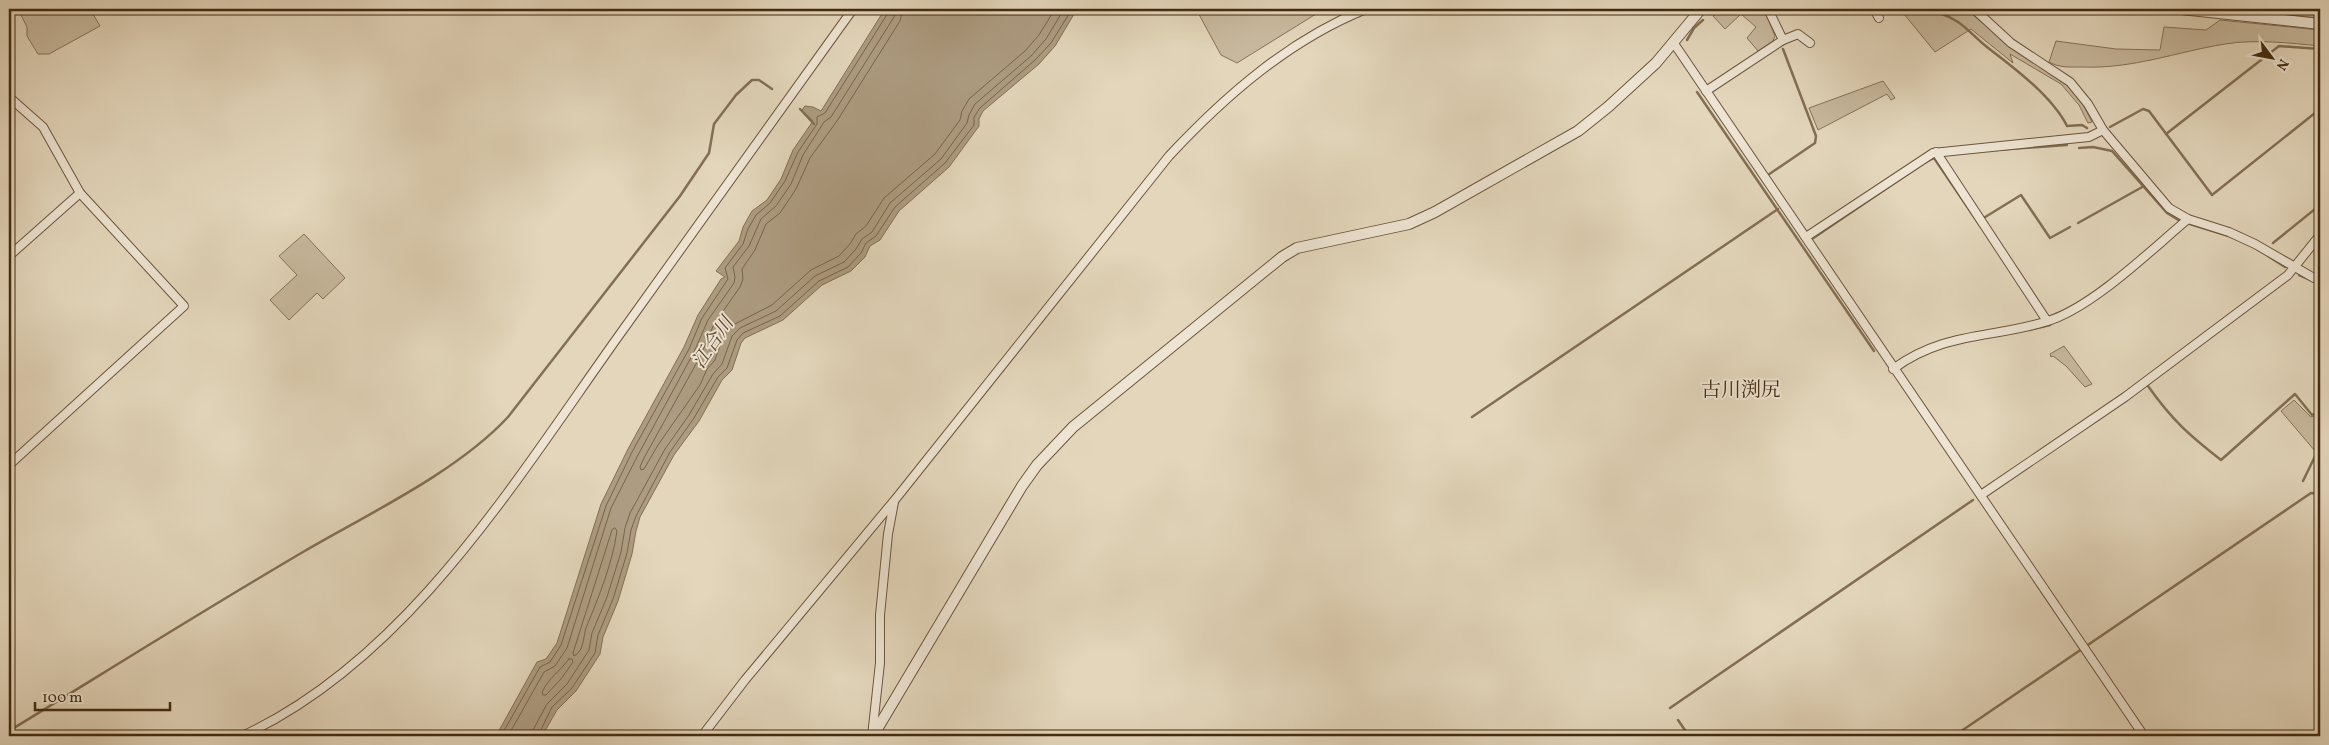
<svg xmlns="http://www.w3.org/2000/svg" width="2329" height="745" font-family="Vollkorn,'Noto Serif JP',serif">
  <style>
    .green { fill: #c8b99e; stroke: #867257 }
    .water { fill: #ad9c81; stroke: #836f54 }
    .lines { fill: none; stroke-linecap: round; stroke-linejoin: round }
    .shore { stroke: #786448; stroke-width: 1 }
    .stream { stroke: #836f54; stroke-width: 2.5 }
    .minor-casing { stroke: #6c563b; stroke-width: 10 }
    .tertiary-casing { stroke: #6c563b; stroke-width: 12 }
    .minor { stroke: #ede4d3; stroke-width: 8 }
    .tertiary { stroke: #ede4d3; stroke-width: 10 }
    .labels { text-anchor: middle; stroke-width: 4; stroke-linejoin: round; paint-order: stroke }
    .water-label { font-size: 19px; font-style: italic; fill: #5e472c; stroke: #ede4d3 }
    .quarter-label { font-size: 20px; fill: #442b10; stroke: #ede4d3 }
  </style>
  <rect width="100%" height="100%" fill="#e3d6bb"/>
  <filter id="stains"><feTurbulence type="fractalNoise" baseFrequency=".004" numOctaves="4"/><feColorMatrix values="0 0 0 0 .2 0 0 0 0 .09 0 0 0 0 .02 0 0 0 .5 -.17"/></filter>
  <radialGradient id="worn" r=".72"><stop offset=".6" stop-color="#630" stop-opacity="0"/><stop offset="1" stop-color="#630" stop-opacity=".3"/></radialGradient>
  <g class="green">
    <path d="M18 9H90L100 26 49 54H38L27 36V27Z"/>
    <path d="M1196 9H1324L1237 63 1221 55Z"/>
    <path d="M1722 9H1764L1775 36 1773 41 1758 51 1747 38 1756 27 1741 14 1725 29 1713 16Z"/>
    <path d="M1932 9H1966L2008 44 2062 79 2082 103 2092 122 2088 123 2079 105 2061 84 2010 54 2013 63 1971 29 1935 52 1904 14Z"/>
    <path d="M2227 9H2320V18Z"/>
    <path d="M2220 20 2320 30V46C2289 43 2256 39 2225 44 2176 52 2133 69 2082 67 2070 67 2060 68 2049 62L2056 41 2116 49 2160 50 2164 27 2206 30Z"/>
    <path d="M1883 81 1895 98 1891 100 1887 94 1818 130 1809 108Z"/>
    <path d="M304 234 345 278 323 299 317 293 289 320 270 300 297 275 279 256Z"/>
    <path d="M2064 346 2092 384 2085 387 2066 366 2053 356 2051 357 2050 354Z"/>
    <path d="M2294 400 2311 417 2320 414V440L2315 451 2281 411Z"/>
  </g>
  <path class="water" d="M885 9H1077L1055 46 1039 64 983 111 979 119V126L949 167 899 211 880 240 870 246 865 257 851 271 822 285 783 320 745 338 741 343 732 370 722 380 699 421 674 455 640 517 636 531 632 554 618 601 603 637 600 654 576 691 557 710 542 736H496L537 662 546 659 557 643 601 504 628 449 684 347 698 315 721 279 725 277 716 271 739 241 743 227 752 211 767 200 781 179 793 150 813 121 802 110 805 106 813 107 821 111Z"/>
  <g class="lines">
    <g class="shore">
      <path d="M903 9 900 21 837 121 810 158 796 189 780 213 766 224 755 250 742 269 743 279 740 287 714 324 701 355 644 458 640 467 641 470 644 469 658 445 700 385 707 369 715 360 724 334 731 326 772 305 811 270 839 256 850 244 856 234 866 226 884 198 935 154 960 120 962 111 969 99 1025 51 1039 35 1055 9"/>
      <path d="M615 528 617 531C612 565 599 596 586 628 583 638 584 651 574 656L573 653 612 530Z"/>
      <path d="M569 659H572L573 662 561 679 546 695H543L542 692C549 678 560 671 569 659Z"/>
      <path d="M501 736 540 667 550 662 561 645 606 506 632 452 689 349 702 318 728 279 725 268 743 244 748 229 756 215 770 203 785 181 798 152 817 124V117L825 113 888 13 889 9"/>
      <path d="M508 736 544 672 555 666 567 648 611 508 638 455 694 352 708 320 734 283 735 277 733 267 749 246 761 219 776 206 791 184 803 155 824 122 831 117 894 17 896 9"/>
      <path d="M532 736 533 730 547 704 567 684 589 650 592 633 607 597 621 552 625 528 630 513 665 449 689 415 713 374 722 364 732 336 740 328 776 311 815 276 844 262 856 249 862 239 872 232 890 203 941 159 967 123 969 115 975 104 1031 56 1046 39 1064 9"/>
      <path d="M538 736 552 707 572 688 595 653 598 635 613 599 627 553 631 530 636 516 670 452 694 418 718 377 727 368 737 340 743 333 780 316 819 281 848 267 861 253 866 243 876 236 895 207 945 163 974 125V117L980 108 1035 60 1051 43 1072 9"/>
    </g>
    <g class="stream">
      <path d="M1918 9C1931 10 1946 14 1958 22 1968 29 1977 39 1987 47 2013 67 2052 96 2067 126L2082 125 2087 128"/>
      <path d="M1710 14 1717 9"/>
      <path d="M1687 40 1694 28 1703 20"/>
      <path d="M1697 92 1874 351"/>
      <path d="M800 109 814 124"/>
      <path d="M2110 127 2143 109 2149 111 2212 195 2320 109"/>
      <path d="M2166 134 2279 46 2320 49"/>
      <path d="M2079 148 2093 147 2112 151 2167 213 2180 221"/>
      <path d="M1996 150 2067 145"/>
      <path d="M1922 164 1934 158 1981 227"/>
      <path d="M1768 175 1815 143 1816 136 1783 49"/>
      <path d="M1982 219 2021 195 2050 238 2070 227"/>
      <path d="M2078 223 2144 186"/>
      <path d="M2190 224 2232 237"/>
      <path d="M1812 239 1918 167"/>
      <path d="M2273 243 2320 205"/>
      <path d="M2268 256 2285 267"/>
      <path d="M2299 275 2320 284"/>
      <path d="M2029 330 2050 325"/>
      <path d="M2148 386C2172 420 2189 435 2221 460L2295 394 2312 415 2320 411"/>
      <path d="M1472 417 1778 209"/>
      <path d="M2303 481 2320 446"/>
      <path d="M1670 708 1973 500"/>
      <path d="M1678 720 1689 736"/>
      <path d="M9 731C107 671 204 610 303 552 368 514 457 472 508 417L680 196 709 153 714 124 736 95 752 80H759L772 89"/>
      <path d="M1954 736 2311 493 2320 494"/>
    </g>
    <defs>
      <g id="minor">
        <path d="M1874 9 1879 18"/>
        <path d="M1974 9 2011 43 2070 82 2088 104 2103 130 2169 208 2188 219 2229 232 2255 244 2314 278 2320 279"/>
        <path d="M1783 40 1798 34 1810 43"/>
        <path d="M1673 42 2144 736"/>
        <path d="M1706 91 1783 40 1768 9"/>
        <path d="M9 97 43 127 80 193 184 306 9 465"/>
        <path d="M1936 152 2047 321"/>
        <path d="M1806 237 1933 153 2089 137 2103 130"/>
        <path d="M9 256 80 193"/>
        <path d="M1893 369C1945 331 1991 339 2048 321 2093 307 2151 250 2188 219"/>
        <path d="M1981 495 2125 397 2288 275 2320 235"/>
        <path d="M242 736C408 660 517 478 620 334 698 225 776 117 853 9"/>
        <path d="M702 736 745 680 898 496 1169 156C1225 96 1289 40 1366 9"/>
        <path d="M872 736 880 663V615L888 534 894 502"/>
      </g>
      <g id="tertiary">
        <path d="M2181 9 2320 24"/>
        <path d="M873 736 1022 486 1037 465 1073 427 1282 257 1297 248 1409 224 1435 212 1578 131 1608 107 1656 63 1701 9"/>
      </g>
    </defs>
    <use href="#minor" class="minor-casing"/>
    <use href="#tertiary" class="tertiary-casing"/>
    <use href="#minor" class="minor"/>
    <use href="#tertiary" class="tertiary"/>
  </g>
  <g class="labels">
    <g class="water-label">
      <text transform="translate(712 342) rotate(-56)" y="7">江合川</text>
    </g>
    <g class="quarter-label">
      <text x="1741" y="396">古川渕尻</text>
    </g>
  </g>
  <rect width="2329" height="745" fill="none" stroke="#e3d6bb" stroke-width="30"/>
  <rect x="10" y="10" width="2309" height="725" fill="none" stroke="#442b10" stroke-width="2.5"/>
  <rect x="15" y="15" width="2299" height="715" fill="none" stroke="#442b10"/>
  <g transform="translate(2272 58) rotate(122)" stroke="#ede4d3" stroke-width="4" paint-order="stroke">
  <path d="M0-4L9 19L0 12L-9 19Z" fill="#442b10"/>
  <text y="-8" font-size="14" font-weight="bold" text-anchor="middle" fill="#442b10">N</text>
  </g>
  <path d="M35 702v8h135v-8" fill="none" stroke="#442b10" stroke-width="2.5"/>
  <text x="42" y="702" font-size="15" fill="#442b10" stroke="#ede4d3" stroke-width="4" paint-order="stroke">100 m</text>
  <rect width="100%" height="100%" filter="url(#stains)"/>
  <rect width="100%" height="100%" fill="url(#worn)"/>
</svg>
